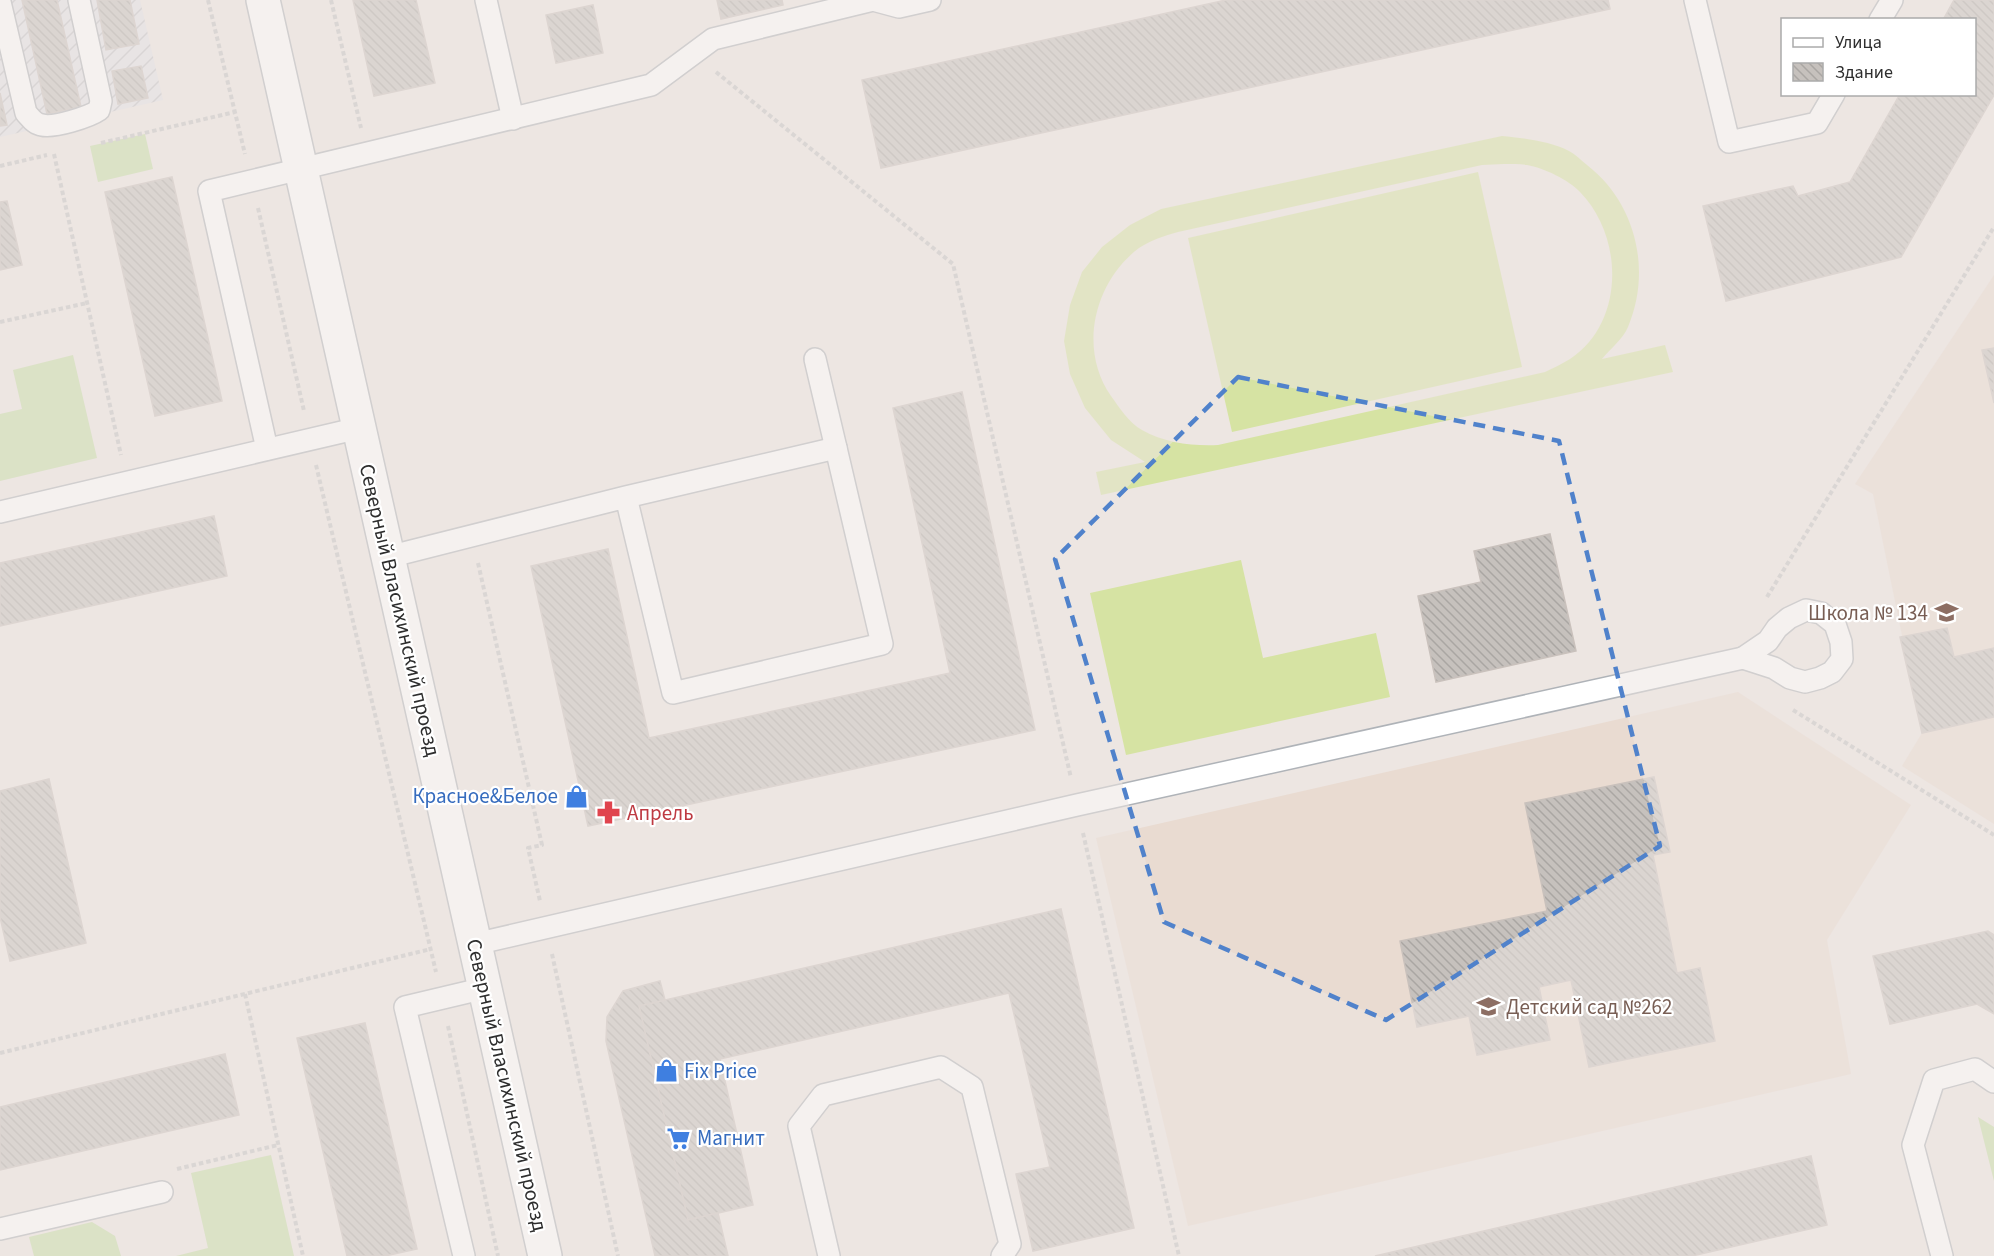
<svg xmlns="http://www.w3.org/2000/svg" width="1994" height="1256" font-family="'Source Sans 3',sans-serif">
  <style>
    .industrial { fill: url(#industrial-furrows) }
    .education { fill: #e9dbd1 }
    .grass { fill: #c5dda5 }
    .pitch { fill: #d6e3a3; fill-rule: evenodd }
    .building { fill: url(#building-back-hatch); stroke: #c9c1bc; stroke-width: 1.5 }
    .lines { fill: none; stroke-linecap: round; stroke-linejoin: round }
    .lane-casing { stroke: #afb3b8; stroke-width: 24 }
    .street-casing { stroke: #afb3b8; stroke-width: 36 }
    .path { stroke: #c4c4c4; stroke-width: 4; stroke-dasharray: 4.5 3; stroke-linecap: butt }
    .lane { stroke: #fff; stroke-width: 21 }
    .street { stroke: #fff; stroke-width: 33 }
    .marked { fill: none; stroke: #5082cb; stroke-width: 4.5; stroke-dasharray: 12 8; stroke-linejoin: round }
    .labels { text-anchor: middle; stroke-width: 4.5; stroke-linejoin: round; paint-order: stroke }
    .street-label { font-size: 21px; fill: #2e2e2e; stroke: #fff }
    .education-label { font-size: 21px; fill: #785e54; stroke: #fff; text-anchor: end }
    .shop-label { font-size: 21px; fill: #366cbe; stroke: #fff; text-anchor: start }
    .health-label { font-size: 21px; fill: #be3a42; stroke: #fff; text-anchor: start }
  </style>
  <defs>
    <pattern id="industrial-furrows" width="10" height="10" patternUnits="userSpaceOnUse" patternTransform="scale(1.5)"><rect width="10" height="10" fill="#e2e2e7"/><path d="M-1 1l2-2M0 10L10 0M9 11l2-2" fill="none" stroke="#c2c2c6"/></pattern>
    <pattern id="building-back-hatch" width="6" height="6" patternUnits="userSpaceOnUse" patternTransform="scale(1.5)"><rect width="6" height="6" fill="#c6c1bd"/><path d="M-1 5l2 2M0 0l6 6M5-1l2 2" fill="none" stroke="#aaa6a3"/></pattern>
  </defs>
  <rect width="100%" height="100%" fill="#ede6e2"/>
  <path class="industrial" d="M0 0H140L163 100 0 137Z"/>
  <g class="education">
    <path d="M1994 275V824L1902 766 1922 733 1873 494 1855 484Z"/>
    <path d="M1738 692 1911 805 1827 940 1851 1074 1188 1226 1096 838Z"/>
  </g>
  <g class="grass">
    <path d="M145 134 153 169 98 182 90 146Z"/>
    <path d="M73 355 97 458 0 481V414L22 409 13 370Z"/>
    <path d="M1978 1117 1994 1127V1181Z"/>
    <path d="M271 1155 294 1256H176L208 1248 191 1173Z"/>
    <path d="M92 1222 115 1236 121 1256H34L29 1237Z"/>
  </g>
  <g class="pitch">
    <path d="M1502 136C1522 138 1550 141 1569 151 1575 154 1581 160 1587 165 1636 203 1652 270 1628 327 1623 339 1610 349 1602 359L1665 345 1673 372 1101 495 1096 472 1145 462 1111 440 1085 408 1070 374 1064 341 1070 305 1082 272 1102 247 1130 225 1161 209ZM1504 164C1512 164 1520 164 1527 165 1544 168 1569 180 1580 192 1624 237 1625 323 1570 359 1562 364 1553 368 1545 372L1218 445C1191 446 1165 443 1142 430 1129 423 1119 407 1111 396 1078 349 1094 282 1139 248 1151 240 1164 236 1178 232L1482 165Z"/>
    <path d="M1478 172 1522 367 1232 432 1188 238Z"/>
    <path d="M1241 560 1263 658 1376 633 1390 697 1126 755 1090 593Z"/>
  </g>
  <g class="building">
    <path d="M22 0H57L81 107 47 114Z"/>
    <path d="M97 0H130L139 44 106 50Z"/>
    <path d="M353 0H416L435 83 374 96Z"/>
    <path d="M717 0H782L783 5 721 19Z"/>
    <path d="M1226 0H1608L1610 9 881 168 862 80Z"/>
    <path d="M1954 0H1994V95L1901 257 1726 301 1703 206 1793 186 1798 196 1850 182 1900 94H1974V20H1943Z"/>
    <path d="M593 5 603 53 556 63 546 15Z"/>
    <path d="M141 66 148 98 118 104 112 71Z"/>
    <path d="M0 93 7 125 0 126Z"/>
    <path d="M172 177 222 401 155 416 105 192Z"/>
    <path d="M7 201 22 265 0 270V202Z"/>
    <path d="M1994 348V403L1982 350Z"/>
    <path d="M962 392 1035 730 588 826 531 566 608 549 649 738 950 673 893 408Z"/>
    <path d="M214 516 227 576 0 626V563Z"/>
    <path d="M1550 534 1576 651 1436 682 1418 596 1481 582 1474 551Z"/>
    <path d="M1947 628 1954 657 1994 648V717L1922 733 1900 637Z"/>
    <path d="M1654 777 1670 852 1653 855 1677 973 1700 968 1715 1041 1589 1067 1571 980 1539 987 1550 1040 1477 1055 1469 1016 1417 1027 1400 941 1547 911 1525 803Z"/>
    <path d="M49 779 86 943 10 961 0 917V791Z"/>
    <path d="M1061 909 1134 1228 1033 1251 1016 1174 1050 1167 1009 993 720 1059 753 1205 688 1220 639 1006Z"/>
    <path d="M1988 931 1994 935V1014L1977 1004 1890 1024 1873 956Z"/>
    <path d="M660 981 665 1000 639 1006 688 1220 718 1213 728 1256H655L606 1041 607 1017 623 991Z"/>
    <path d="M365 1023 417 1249 385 1256H347L297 1038Z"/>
    <path d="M225 1054 239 1115 0 1170V1107Z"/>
    <path d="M1811 1156 1827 1225 1692 1256H1375Z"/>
  </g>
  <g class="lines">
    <defs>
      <g id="lane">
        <path d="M486 0 513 119"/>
        <path d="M1695 0 1729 142 1817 123 1834 94"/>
        <path d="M0 2 26 113C31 118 34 124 42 125 54 128 89 117 99 110L101 101 79 0"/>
        <path d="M1880 20 1892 0"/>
        <path d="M815 359 836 448"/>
        <path d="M267 449 209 191 651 85 713 39 873 0 899 7 930 0"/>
        <path d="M0 512 359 428"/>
        <path d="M388 557 626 497 836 448 882 644 673 693 626 497"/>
        <path d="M1806 610 1821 613 1835 624 1841 642 1842 659 1832 672 1820 678 1805 682 1790 678 1774 668 1743 658 1768 641 1777 628 1789 618Z"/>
        <path d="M475 944 1077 805 1743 658"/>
        <path d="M0 1229 162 1192"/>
        <path d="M464 1256 405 1007 485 988"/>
        <path d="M829 1256 799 1126 823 1095 941 1067 972 1087 1010 1244 1002 1256"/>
        <path d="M1942 1256 1913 1145 1934 1080 1975 1069 1994 1082"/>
      </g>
      <path id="street" d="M263 0 545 1256"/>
    </defs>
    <use href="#lane" class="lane-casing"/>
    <use href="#street" class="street-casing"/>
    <g class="path">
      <path d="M208 0 245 154"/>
      <path d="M331 0 361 128"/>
      <path d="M716 72 953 264 1071 778"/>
      <path d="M101 143 235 112"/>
      <path d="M54 154 121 455"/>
      <path d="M0 166 47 155"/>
      <path d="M258 208 304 411"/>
      <path d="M0 322 87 303"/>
      <path d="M316 465 436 972"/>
      <path d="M478 563 542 845 528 848 540 901"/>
      <path d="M1767 597 1994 227"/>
      <path d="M1793 710 1994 835"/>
      <path d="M1083 833 1179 1256"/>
      <path d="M552 954 618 1256"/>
      <path d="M245 994 303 1256"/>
      <path d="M448 1026 498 1256"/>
      <path d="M0 1053 431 949"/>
      <path d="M177 1169 278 1145"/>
    </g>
    <use href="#lane" class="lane"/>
    <use href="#street" class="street"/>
  </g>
  <path d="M0 0H1994V1256H0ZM1238 377 1559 441 1660 846 1386 1020 1164 922 1055 559Z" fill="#ede6e2" fill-opacity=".55" fill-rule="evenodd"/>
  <path class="marked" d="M1238 377 1559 441 1660 846 1386 1020 1164 922 1055 559Z"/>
  <defs>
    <symbol id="school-bare" viewBox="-9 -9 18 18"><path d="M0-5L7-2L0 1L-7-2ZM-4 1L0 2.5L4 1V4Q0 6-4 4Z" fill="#8d6e63" stroke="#fff" stroke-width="2.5" paint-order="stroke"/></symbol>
    <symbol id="shop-bare" viewBox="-9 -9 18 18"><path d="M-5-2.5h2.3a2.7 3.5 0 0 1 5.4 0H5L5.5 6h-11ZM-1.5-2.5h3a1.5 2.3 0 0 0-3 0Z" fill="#3f7fe0" stroke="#fff" stroke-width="2.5" paint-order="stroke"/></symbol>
    <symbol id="pharmacy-bare" viewBox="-9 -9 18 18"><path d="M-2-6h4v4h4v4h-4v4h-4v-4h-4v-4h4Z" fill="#e0444e" stroke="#fff" stroke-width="2.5" paint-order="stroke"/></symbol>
    <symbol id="supermarket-bare" viewBox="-9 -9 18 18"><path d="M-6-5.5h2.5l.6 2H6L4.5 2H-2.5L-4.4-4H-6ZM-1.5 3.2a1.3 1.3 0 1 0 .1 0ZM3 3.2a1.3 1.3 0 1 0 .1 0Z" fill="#3f7fe0" stroke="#fff" stroke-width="2.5" paint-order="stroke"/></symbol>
  </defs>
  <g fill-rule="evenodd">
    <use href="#school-bare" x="1930" y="596" width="33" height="33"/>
    <use href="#shop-bare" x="560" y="780" width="33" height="33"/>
    <use href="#pharmacy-bare" x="592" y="796" width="33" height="33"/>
    <use href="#school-bare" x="1472" y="990" width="33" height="33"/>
    <use href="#shop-bare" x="650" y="1054" width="33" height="33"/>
    <use href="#supermarket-bare" x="662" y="1122" width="33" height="33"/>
  </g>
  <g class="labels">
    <g class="street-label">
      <text transform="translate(400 610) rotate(77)" y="7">Северный Власихинский проезд</text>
      <text transform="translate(507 1085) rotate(77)" y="7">Северный Власихинский проезд</text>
    </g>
    <g class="education-label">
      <text x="1928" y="620">Школа № 134</text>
      <text x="1506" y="1014" text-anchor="start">Детский сад №262</text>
    </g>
    <g class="shop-label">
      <text x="558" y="803" text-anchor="end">Красное&amp;Белое</text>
      <text x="684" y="1078">Fix Price</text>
      <text x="697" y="1145">Магнит</text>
    </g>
    <g class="health-label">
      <text x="627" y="820">Апрель</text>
    </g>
  </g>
  <rect x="1781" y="18" width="195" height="78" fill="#ffffff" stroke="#ababab" stroke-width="1.5"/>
  <rect x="1793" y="38" width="30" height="9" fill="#ffffff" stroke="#ababab" stroke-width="1.5"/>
  <text x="1835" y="48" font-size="18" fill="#2e2e2e">Улица</text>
  <rect x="1793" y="63" width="30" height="18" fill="url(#building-back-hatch)" stroke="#ababab" stroke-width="1.5"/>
  <text x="1835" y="78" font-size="18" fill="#2e2e2e">Здание</text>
</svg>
